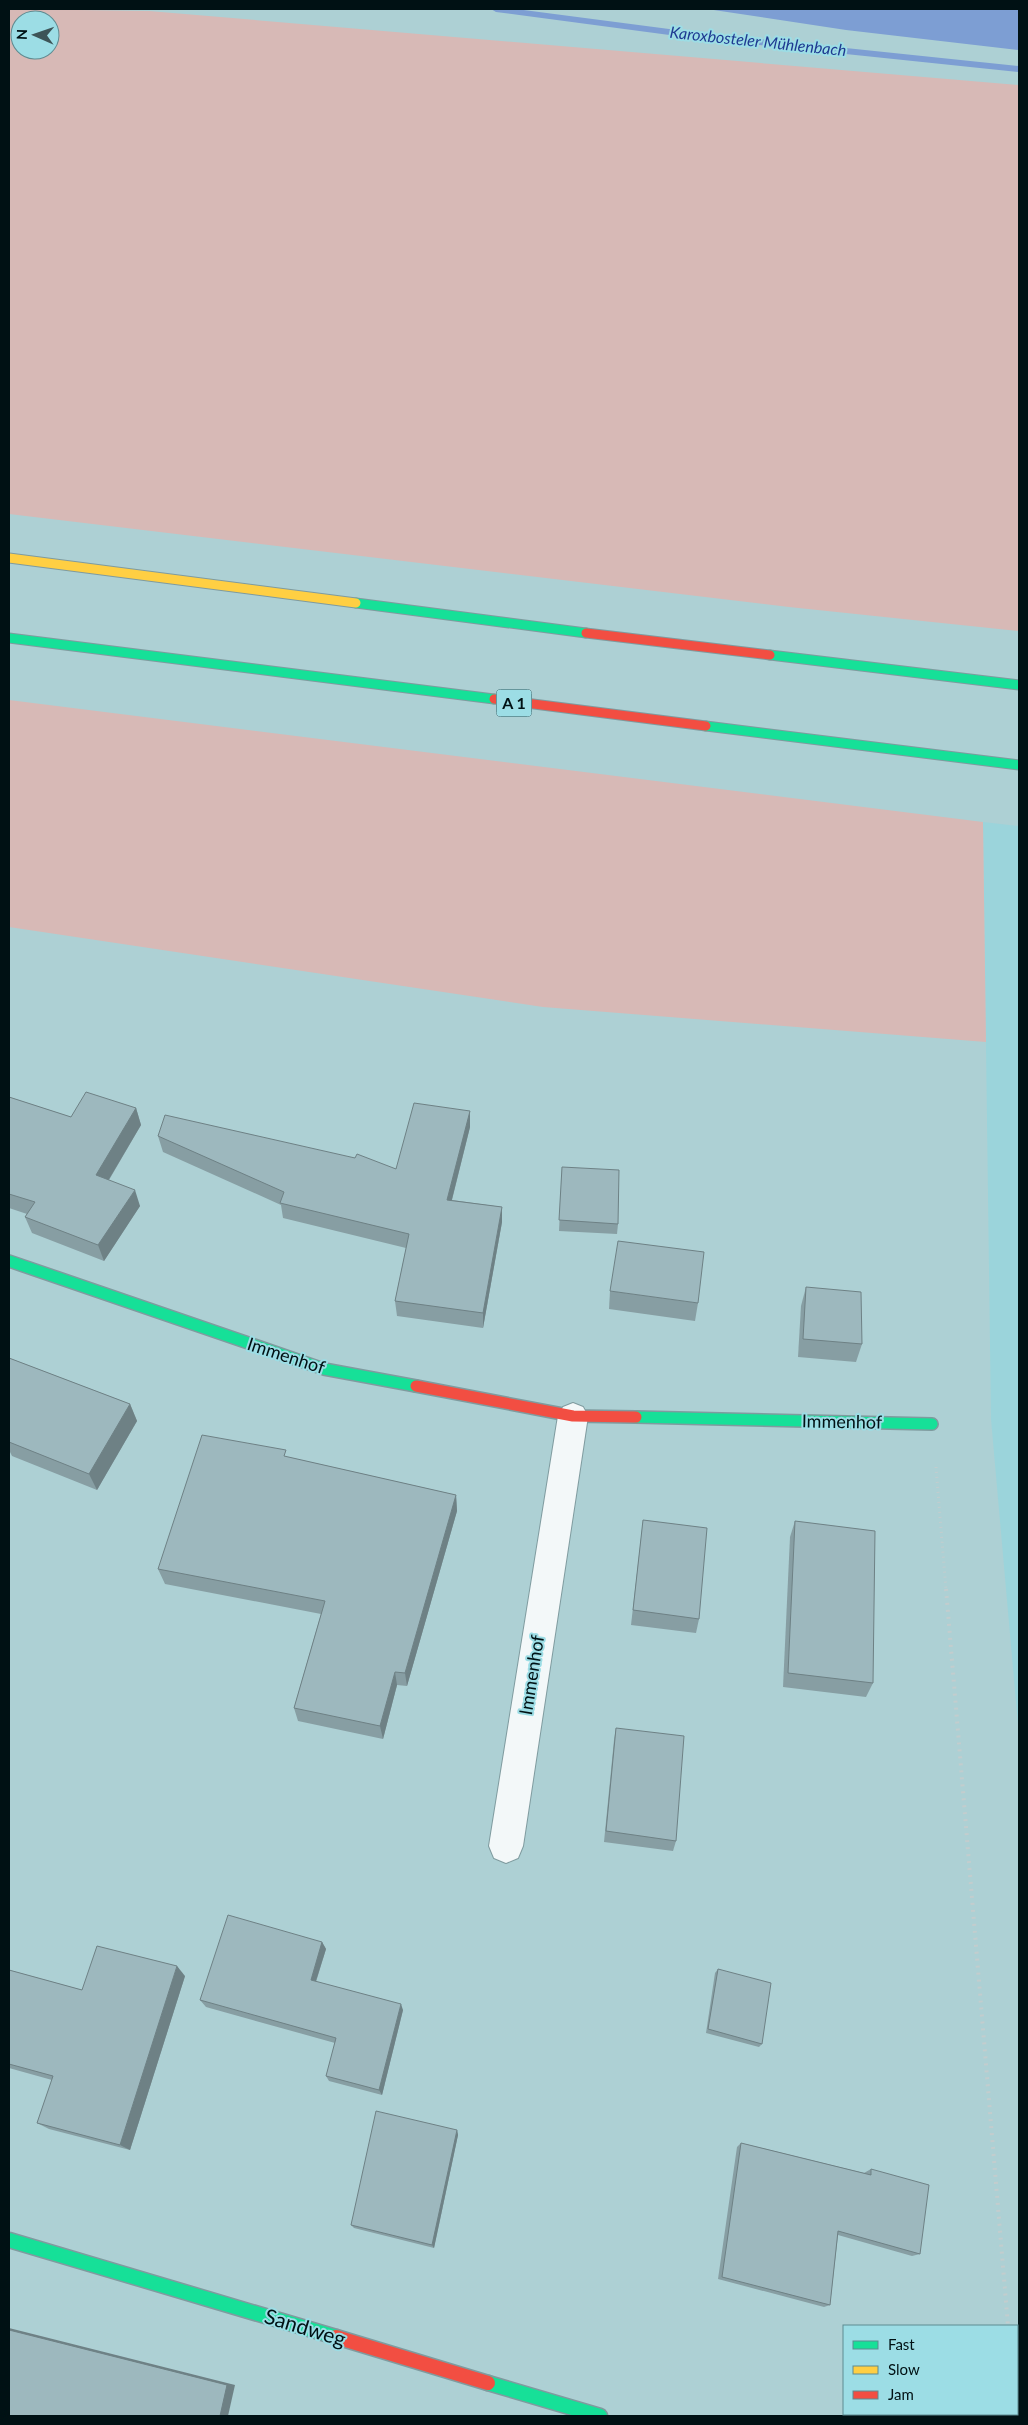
<svg xmlns="http://www.w3.org/2000/svg" width="1028" height="2425" font-family="Lato,sans-serif">
  <style>
    .built { fill: #9bd4db }
    .green { fill: #d7b9b6; fill-rule: evenodd }
    .water { fill: #7d9ed3 }
    .lines { fill: none; stroke-linecap: round; stroke-linejoin: round }
    .stream { fill: #7d9ed3; fill-rule: evenodd }
    .street-casing { stroke: #7f9b9f; stroke-width: 2 }
    .fast-far2-casing { stroke: #7f9b9f; stroke-width: 11 }
    .fast-far1-casing { stroke: #7f9b9f; stroke-width: 14 }
    .fast-casing { stroke: #7f9b9f; stroke-width: 17 }
    .slow-casing { stroke: #7f9b9f; stroke-width: 11 }
    .jam-far2-casing { stroke: #7f9b9f; stroke-width: 11 }
    .jam-far1-casing { stroke: #7f9b9f; stroke-width: 14 }
    .jam-casing { stroke: #7f9b9f; stroke-width: 17 }
    .path-far1 { stroke: #c2cdce; stroke-width: 3; stroke-dasharray: 1 4; stroke-linecap: butt }
    .path { stroke: #c2cdce; stroke-width: 4; stroke-dasharray: 2 5; stroke-linecap: butt }
    .street { fill: #f3f8f9; fill-rule: evenodd }
    .fast-far2 { stroke: #16e098; stroke-width: 9 }
    .fast-far1 { stroke: #16e098; stroke-width: 11 }
    .fast { stroke: #16e098; stroke-width: 14 }
    .slow { stroke: #ffcf43; stroke-width: 9 }
    .jam-far2 { stroke: #f24e42; stroke-width: 9 }
    .jam-far1 { stroke: #f24e42; stroke-width: 11 }
    .jam { stroke: #f24e42; stroke-width: 14 }
    .wall { fill: #879ea3 }
    .shaded-wall { fill: #6e8185 }
    .building { fill: #9db8be; stroke: #6e8185 }
    .labels { text-anchor: middle; stroke-width: 4; stroke-linejoin: round; paint-order: stroke }
    .far-water-label { font-size: 16px; font-style: italic; fill: #1e3a91; stroke: #9cdde5 }
    .shield { fill: #9cdde5; stroke: #2f4e53; stroke-width: 1 }
    .shield-label { font-size: 16px; font-weight: bold; fill: #001114 }
    .street-label { font-size: 18px; fill: #001114; stroke: #9cdde5 }
    .near-street-label { font-size: 21px; fill: #001114; stroke: #9cdde5 }
  </style>
  <rect width="100%" height="100%" fill="#add0d4"/>
  <path class="built" d="M983 822 1019 826V1736L991 1419Z"/>
  <g class="green">
    <path d="M9 9 149 11 1019 85V631L789 607 9 514ZM20 20H50V50H20Z"/>
    <path d="M9 700 983 822 986 1042 543 1007 9 927Z"/>
  </g>
  <path class="water" d="M707 9H1019V50L846 30Z"/>
  <g class="lines">
    <path class="stream" d="M491 9H516L692 32 1019 66V72L692 38 496 12Z"/>
    <defs>
      <path id="street" d="M573 1403 583 1407 588 1416 523 1846 518 1858 506 1863 494 1858 489 1846 558 1416 563 1407Z"/>
      <g id="fast-far2">
        <path d="M356 603 586 633"/>
        <path d="M9 638 494 699"/>
        <path d="M770 655 1019 685"/>
        <path d="M706 726 1019 765"/>
      </g>
      <g id="fast-far1">
        <path d="M9 1261 324 1369 416 1386"/>
        <path d="M636 1417 932 1424"/>
      </g>
      <g id="fast">
        <path d="M9 2240 336 2337"/>
        <path d="M488 2383 600 2416"/>
      </g>
      <path id="slow" d="M9 558 356 603"/>
      <g id="jam-far2">
        <path d="M586 633 770 655"/>
        <path d="M494 699 706 726"/>
      </g>
      <path id="jam-far1" d="M416 1386 573 1416 636 1417"/>
      <path id="jam" d="M336 2337 488 2383"/>
    </defs>
    <use href="#street" class="street-casing"/>
    <use href="#fast-far2" class="fast-far2-casing"/>
    <use href="#fast-far1" class="fast-far1-casing"/>
    <use href="#fast" class="fast-casing"/>
    <use href="#slow" class="slow-casing"/>
    <use href="#jam-far2" class="jam-far2-casing"/>
    <use href="#jam-far1" class="jam-far1-casing"/>
    <use href="#jam" class="jam-casing"/>
    <path class="path-far1" d="M936 1467 946 1590"/>
    <g class="path">
      <path d="M946 1589 1008 2326"/>
      <path d="M1015 2414V2416"/>
    </g>
    <use href="#street" class="street"/>
    <use href="#fast-far2" class="fast-far2"/>
    <use href="#fast-far1" class="fast-far1"/>
    <use href="#fast" class="fast"/>
    <use href="#slow" class="slow"/>
    <use href="#jam-far2" class="jam-far2"/>
    <use href="#jam-far1" class="jam-far1"/>
    <use href="#jam" class="jam"/>
  </g>
  <g class="wall">
    <path d="M9 1097 71 1117 136 1108 141 1125 109 1180 140 1206 104 1261 32 1233 25 1217 27 1214 9 1208Z"/>
    <path d="M470 1111V1127L452 1200 502 1207V1222L483 1328 397 1316 395 1301 406 1248 283 1218 281 1205 163 1152 158 1136 396 1169Z"/>
    <path d="M562 1167 618 1224 617 1234 559 1231Z"/>
    <path d="M806 1287 862 1344 856 1362 798 1357 801 1306Z"/>
    <path d="M610 1291 698 1303 695 1321 609 1309Z"/>
    <path d="M9 1358 130 1404 137 1421 97 1490 12 1456 9 1450Z"/>
    <path d="M288 1457 456 1495 457 1511 407 1686 397 1685 383 1739 298 1721 294 1708 321 1614 165 1584 158 1569Z"/>
    <path d="M643 1520 699 1619 696 1633 631 1625Z"/>
    <path d="M795 1521 873 1683 866 1697 783 1687 790 1537Z"/>
    <path d="M616 1728 676 1841 673 1851 604 1842 614 1740Z"/>
    <path d="M322 1942 326 1949 316 1982 403 2010 382 2095 329 2081 326 2076 335 2043 206 2007 200 2000Z"/>
    <path d="M718 1969 762 2044 759 2047 706 2033 715 1973Z"/>
    <path d="M9 1970 82 1990 185 1976 130 2150 49 2129 37 2123 52 2080 9 2068Z"/>
    <path d="M457 2130 458 2135 434 2248 354 2228 351 2225Z"/>
    <path d="M741 2143 864 2173 871 2169 920 2254 912 2256 838 2235 830 2305 824 2307 718 2279 737 2147Z"/>
  </g>
  <g class="shaded-wall">
    <path d="M136 1108 141 1125 102 1191 96 1175Z"/>
    <path d="M470 1111V1127L448 1215 447 1200Z"/>
    <path d="M135 1190 140 1206 104 1261 98 1245Z"/>
    <path d="M502 1207V1222L483 1328V1313Z"/>
    <path d="M130 1404 137 1421 97 1490 89 1474Z"/>
    <path d="M456 1495 457 1511 407 1686 405 1673Z"/>
    <path d="M395 1672 397 1685 383 1739 380 1726Z"/>
    <path d="M322 1942 326 1949 314 1987 311 1980Z"/>
    <path d="M177 1966 185 1976 130 2150 120 2145Z"/>
    <path d="M401 2004 403 2010 382 2095 379 2090Z"/>
    <path d="M457 2130 458 2135 434 2248 432 2245Z"/>
    <path d="M9 2328 235 2385 228 2416H220L9 2330Z"/>
  </g>
  <g class="building">
    <path d="M86 1092 136 1108 96 1175 135 1190 98 1245 25 1217 35 1202 9 1194V1097L71 1117Z"/>
    <path d="M414 1103 470 1111 447 1200 502 1207 483 1313 395 1301 409 1234 280 1203 284 1192 158 1136 165 1115 355 1158 357 1154 396 1169Z"/>
    <path d="M562 1167 619 1170 618 1224 559 1220Z"/>
    <path d="M618 1241 704 1252 698 1303 610 1291Z"/>
    <path d="M806 1287 861 1292 862 1344 803 1339Z"/>
    <path d="M9 1358 130 1404 89 1474 9 1442Z"/>
    <path d="M202 1435 286 1450 284 1456 456 1495 405 1673 395 1672 380 1726 294 1708 325 1601 158 1569Z"/>
    <path d="M643 1520 707 1528 699 1619 633 1610Z"/>
    <path d="M795 1521 875 1531 873 1683 788 1673Z"/>
    <path d="M616 1728 684 1736 676 1841 606 1831Z"/>
    <path d="M228 1915 322 1942 311 1980 401 2004 379 2090 326 2076 336 2038 200 2000Z"/>
    <path d="M97 1946 177 1966 120 2145 37 2123 53 2076 9 2064V1970L82 1990Z"/>
    <path d="M718 1969 771 1983 762 2044 708 2029Z"/>
    <path d="M376 2111 457 2130 432 2245 351 2225Z"/>
    <path d="M741 2143 871 2175V2169L929 2185 920 2254 838 2231 830 2305 722 2277Z"/>
    <path d="M9 2330 227 2385 220 2416H9Z"/>
  </g>
  <g class="labels">
    <g class="far-water-label">
      <text transform="translate(758 41) rotate(6)" y="6">Karoxbosteler Mühlenbach</text>
    </g>
    <rect class="shield" x="496.5" y="689.5" width="35" height="27" rx="4"/>
    <g class="shield-label">
      <text x="514" y="709">A 1</text>
    </g>
    <g class="street-label">
      <text transform="translate(286 1356) rotate(18)" y="6">Immenhof</text>
      <text transform="translate(842 1422) rotate(1)" y="6">Immenhof</text>
      <text transform="translate(532 1675) rotate(-81)" y="6">Immenhof</text>
    </g>
    <g class="near-street-label">
      <text transform="translate(305 2328) rotate(17)" y="7">Sandweg</text>
    </g>
  </g>
  <rect width="1028" height="2425" fill="none" stroke="#001114" stroke-width="20"/>
  <rect x="843" y="2325" width="175" height="90" fill="#9cdde5" stroke="#5e8b91"/>
  <rect x="853" y="2341" width="25" height="8" fill="#16e098" stroke="#5e8b91"/>
  <text x="888" y="2350" font-size="15" fill="#001114">Fast</text>
  <rect x="853" y="2366" width="25" height="8" fill="#ffcf43" stroke="#5e8b91"/>
  <text x="888" y="2375" font-size="15" fill="#001114">Slow</text>
  <rect x="853" y="2391" width="25" height="8" fill="#f24e42" stroke="#5e8b91"/>
  <text x="888" y="2400" font-size="15" fill="#001114">Jam</text>
  <g transform="translate(35 35) rotate(272)"><circle r="24" fill="#9cdde5" stroke="#5e8b91"/>
  <path d="M0-4L9 19L0 12L-9 19Z" fill="#3d5457"/>
  <text y="-8" font-size="14" font-weight="bold" text-anchor="middle" fill="#001114">N</text>
  </g>
</svg>
